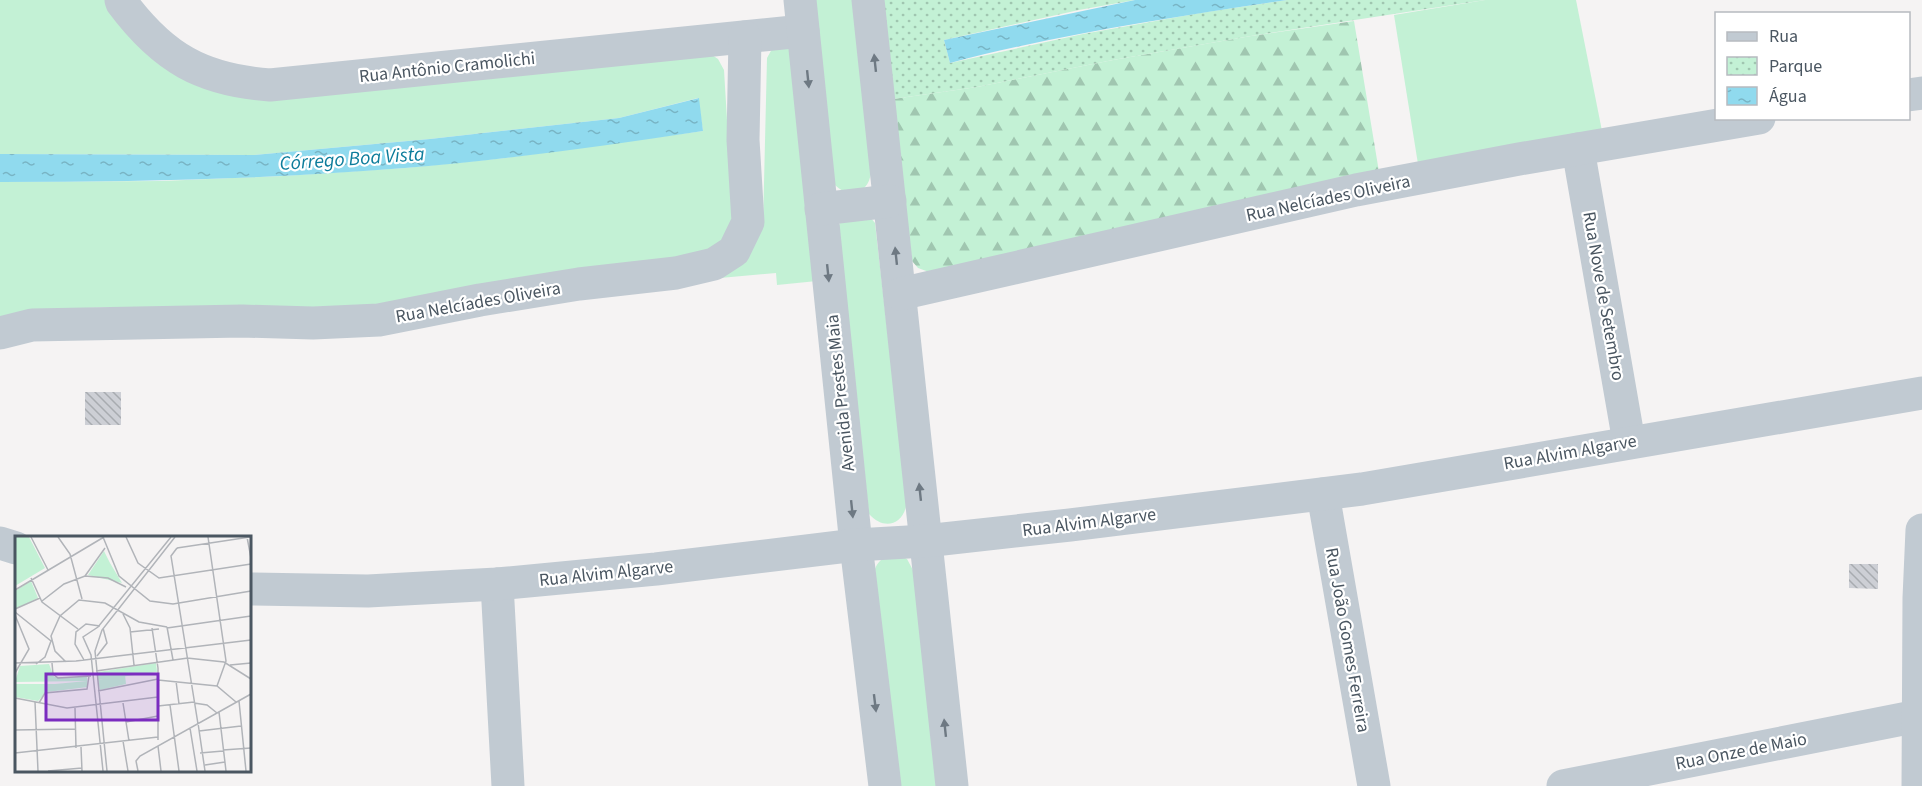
<svg xmlns="http://www.w3.org/2000/svg" width="1922" height="786" font-family="'Source Sans 3',sans-serif">
  <style>
    .green { fill: #c3f1d5 }
    .forest { fill: url(#forest-firs) }
    .park { fill: url(#park-dots) }
    .water { fill: url(#water-ripples) }
    .building { fill: url(#building-back-hatch) }
    .lines { fill: none; stroke-linecap: round; stroke-linejoin: round }
    .minor { stroke: #c1cad2; stroke-width: 33 }
    .oneway { fill: #6e7983 }
    .labels { text-anchor: middle; stroke-width: 4.5; stroke-linejoin: round; paint-order: stroke }
    .street-label { font-size: 18px; fill: #4a5661; stroke: #fff }
    .water-label { font-size: 20px; font-style: italic; fill: #0c7c9b; stroke: #fff }
    .inset-road { fill: none; stroke: #b1b4b9; stroke-width: 1.5 }
    .view { fill: #7b2cbf; fill-opacity: 0.15; stroke: #7b2cbf; stroke-width: 3 }
    .inset-edge { fill: none; stroke: #4a5661; stroke-width: 3 }
  </style>
  <defs>
    <pattern id="forest-firs" width="22" height="20" patternUnits="userSpaceOnUse" patternTransform="scale(1.5)"><rect width="22" height="20" fill="#c3f1d5"/><path d="M5 1l3.5 6h-7zM16 11l3.5 6h-7z" fill="#a0c6b0"/></pattern>
    <pattern id="park-dots" width="8" height="8" patternUnits="userSpaceOnUse" patternTransform="scale(1.5)"><rect width="8" height="8" fill="#c3f1d5"/><path d="M2 2h.1M6 6h.1" fill="none" stroke="#a0c6b0" stroke-width="1.8" stroke-linecap="round"/></pattern>
    <pattern id="water-ripples" width="26" height="14" patternUnits="userSpaceOnUse" patternTransform="scale(1.5)"><rect width="26" height="14" fill="#90daee"/><path d="M2 4q2-2 4 0t4 0M15 11q2-2 4 0t4 0" fill="none" stroke="#78b4c4"/></pattern>
    <pattern id="building-back-hatch" width="6" height="6" patternUnits="userSpaceOnUse" patternTransform="scale(1.5)"><rect width="6" height="6" fill="#cdcfd5"/><path d="M-1 5l2 2M0 0l6 6M5-1l2 2" fill="none" stroke="#a8abb0"/></pattern>
  </defs>
  <rect width="100%" height="100%" fill="#f5f3f3"/>
  <g class="green">
    <path d="M0 0H107L190 80 712 55 718 59 724 70 733 219 723 241 708 250 672 258 377 305 313 307H115L30 310 0 318V182L162 181 283 176 405 168 505 158 703 131 698 98 619 118 430 139 254 155 0 154Z"/>
    <path d="M812 0H853L871 172C869 194 848 200 833 183Z"/>
    <path d="M1485 0H1576L1602 131 1418 164 1394 15Z"/>
    <path d="M784 46 790 50 817 281 777 285 776 273 720 278 746 261 763 225 767 58 772 49Z"/>
    <path d="M870 217 875 223 907 502C904 525 884 531 869 514L838 227 842 220Z"/>
    <path d="M899 555 907 559 914 572 936 786H896L875 569C880 557 887 557 899 555Z"/>
  </g>
  <path class="forest" d="M1354 21 1379 172 929 272 918 268 912 261 893 99 977 87 1113 60 1251 36Z"/>
  <path class="park" d="M883 0H1135L1079 10 944 40 950 63 1083 34 1200 13 1287 0H1485L1251 36 1113 60 977 87 893 99Z"/>
  <g class="water">
    <path d="M1135 0H1287C1174 17 1060 34 950 63L944 40Z"/>
    <path d="M699 98 703 131C604 146 505 160 405 168 270 179 135 182 0 182V154L254 155 430 139 619 118Z"/>
  </g>
  <g class="building">
    <rect x="85" y="392" width="36" height="33"/>
    <path d="M1849 564H1878V589L1849 588Z"/>
  </g>
  <g class="lines">
    <g class="minor">
      <path d="M121 0 122 3C163 58 202 80 270 85L803 31"/>
      <path d="M800 0 856 545 885 786"/>
      <path d="M868 0 952 786"/>
      <path d="M1908 95 1922 93"/>
      <path d="M1578 149 1629 442"/>
      <path d="M821 209 890 201"/>
      <path d="M900 294 1356 190 1519 159 1759 118"/>
      <path d="M0 333 32 325 242 321 313 323 379 320 480 300 579 284 676 273 714 264 734 251 748 222 743 140 745 37"/>
      <path d="M1323 494 1374 786"/>
      <path d="M0 543 16 548"/>
      <path d="M497 584 508 786"/>
      <path d="M249 589 368 591 497 584 656 569 856 545 925 541 1070 525 1362 489 1922 393"/>
      <path d="M1563 786 1918 716"/>
      <path d="M1918 786 1919 598 1922 530"/>
    </g>
  </g>
  <defs><path id="oneway-solid" d="M-6-.8H1V-3.2L6.5 0L1 3.2V.8H-6Z" transform="scale(1.5)"/></defs>
  <g class="oneway">
    <use href="#oneway-solid" transform="translate(875 63) rotate(-96)"/>
    <use href="#oneway-solid" transform="translate(808 79) rotate(84)"/>
    <use href="#oneway-solid" transform="translate(896 256) rotate(-96)"/>
    <use href="#oneway-solid" transform="translate(828 273) rotate(84)"/>
    <use href="#oneway-solid" transform="translate(920 492) rotate(-96)"/>
    <use href="#oneway-solid" transform="translate(852 509) rotate(84)"/>
    <use href="#oneway-solid" transform="translate(875 703) rotate(83)"/>
    <use href="#oneway-solid" transform="translate(945 728) rotate(-96)"/>
  </g>
  <g class="labels">
    <g class="street-label">
      <text transform="translate(447 67) rotate(-6)" y="6">Rua Antônio Cramolichi</text>
      <text transform="translate(1328 198) rotate(-12)" y="6">Rua Nelcíades Oliveira</text>
      <text transform="translate(1604 296) rotate(80)" y="6">Rua Nove de Setembro</text>
      <text transform="translate(478 302) rotate(-10)" y="6">Rua Nelcíades Oliveira</text>
      <text transform="translate(840 393) rotate(-96)" y="6">Avenida Prestes Maia</text>
      <text transform="translate(1570 452) rotate(-10)" y="6">Rua Alvim Algarve</text>
      <text transform="translate(1089 522) rotate(-7)" y="6">Rua Alvim Algarve</text>
      <text transform="translate(606 573) rotate(-6)" y="6">Rua Alvim Algarve</text>
      <text transform="translate(1348 640) rotate(80)" y="6">Rua João Gomes Ferreira</text>
      <text transform="translate(1741 751) rotate(-11)" y="6">Rua Onze de Maio</text>
    </g>
    <g class="water-label">
      <text transform="translate(352 158) rotate(-4)" y="7">Córrego Boa Vista</text>
    </g>
  </g>
  <g transform="translate(15 536)">
    <rect width="236" height="236" fill="#f5f3f3"/>
    <path d="M34 128 39 141H72L73 151 32 156 23 165 0 161V148H40L72 145 0 146 5 130Z" fill="#c3f1d5"/>
    <path d="M110 139 111 148 85 154 83 144Z" fill="#c3f1d5"/>
    <path d="M0 1H14L30 32 0 50Z" fill="#c3f1d5"/>
    <path d="M89 15 95 27 107 47 73 39ZM16 45 23 62 0 73V55ZM141 127 142 136 83 144V136Z" fill="#c3f1d5"/>
    <path class="inset-road" d="M16 1 33 34M43 1 55 18 67 63M88 1 104 40 135 65 158 68 236 55M111 1 123 27 144 42 236 28M193 1 211 125 202 150M232 1 236 22M162 12 156 20 183 188M162 12 235 1M70 40 90 12M16 42 27 66 63 93M0 54 89 1M27 65 49 48 70 40 93 42 111 51M0 73 25 62M0 76 36 105 30 121 21 128M108 78 115 92 119 129M0 79 14 113 0 137M152 91 158 124M137 92 143 132V204M152 92 236 80M115 96 144 93M82 120 92 107 88 92M172 122 209 126 236 143M69 124 60 108 61 96 71 88 85 90M51 126 40 115 36 100 45 80 64 64 90 67 124 86 152 91M0 127 61 125 236 104M37 127 38 138 43 142 76 140M215 129 236 127M81 135 173 122M143 144 202 150 221 166M161 145 164 168M83 155 143 143M0 162 52 172 143 161M224 165 231 235M20 166 23 235M24 167 30 157 72 153 74 140M108 167 114 205M179 167 192 169 202 177M155 169 164 235M143 170 179 166M60 172 61 212M204 176 211 235M111 186 143 180M183 187 190 235M175 192 182 235M0 194 61 193M184 195 226 190M108 205 113 235M143 210 146 235M66 211 67 235M208 214 236 212M0 217 143 201M185 217 208 215M190 229 210 226M33 235 67 232M88 235 76 119 68 101 83 91 156 1M92 235 80 115 87 94 160 1M123 235 121 225 125 220 236 158"/>
    <path class="view" d="M31 138H143V184H31Z"/>
    <rect width="236" height="236" class="inset-edge"/>
  </g>
  <rect x="1715" y="12" width="195" height="108" fill="#ffffff" stroke="#b7bbc0" stroke-width="1.5"/>
  <rect x="1727" y="32" width="30" height="9" fill="#c1cad2" stroke="#b7bbc0" stroke-width="1.5"/>
  <text x="1769" y="42" font-size="18" fill="#4a5661">Rua</text>
  <rect x="1727" y="57" width="30" height="18" fill="url(#park-dots)" stroke="#b7bbc0" stroke-width="1.5"/>
  <text x="1769" y="72" font-size="18" fill="#4a5661">Parque</text>
  <rect x="1727" y="87" width="30" height="18" fill="url(#water-ripples)" stroke="#b7bbc0" stroke-width="1.5"/>
  <text x="1769" y="102" font-size="18" fill="#4a5661">Água</text>
</svg>
